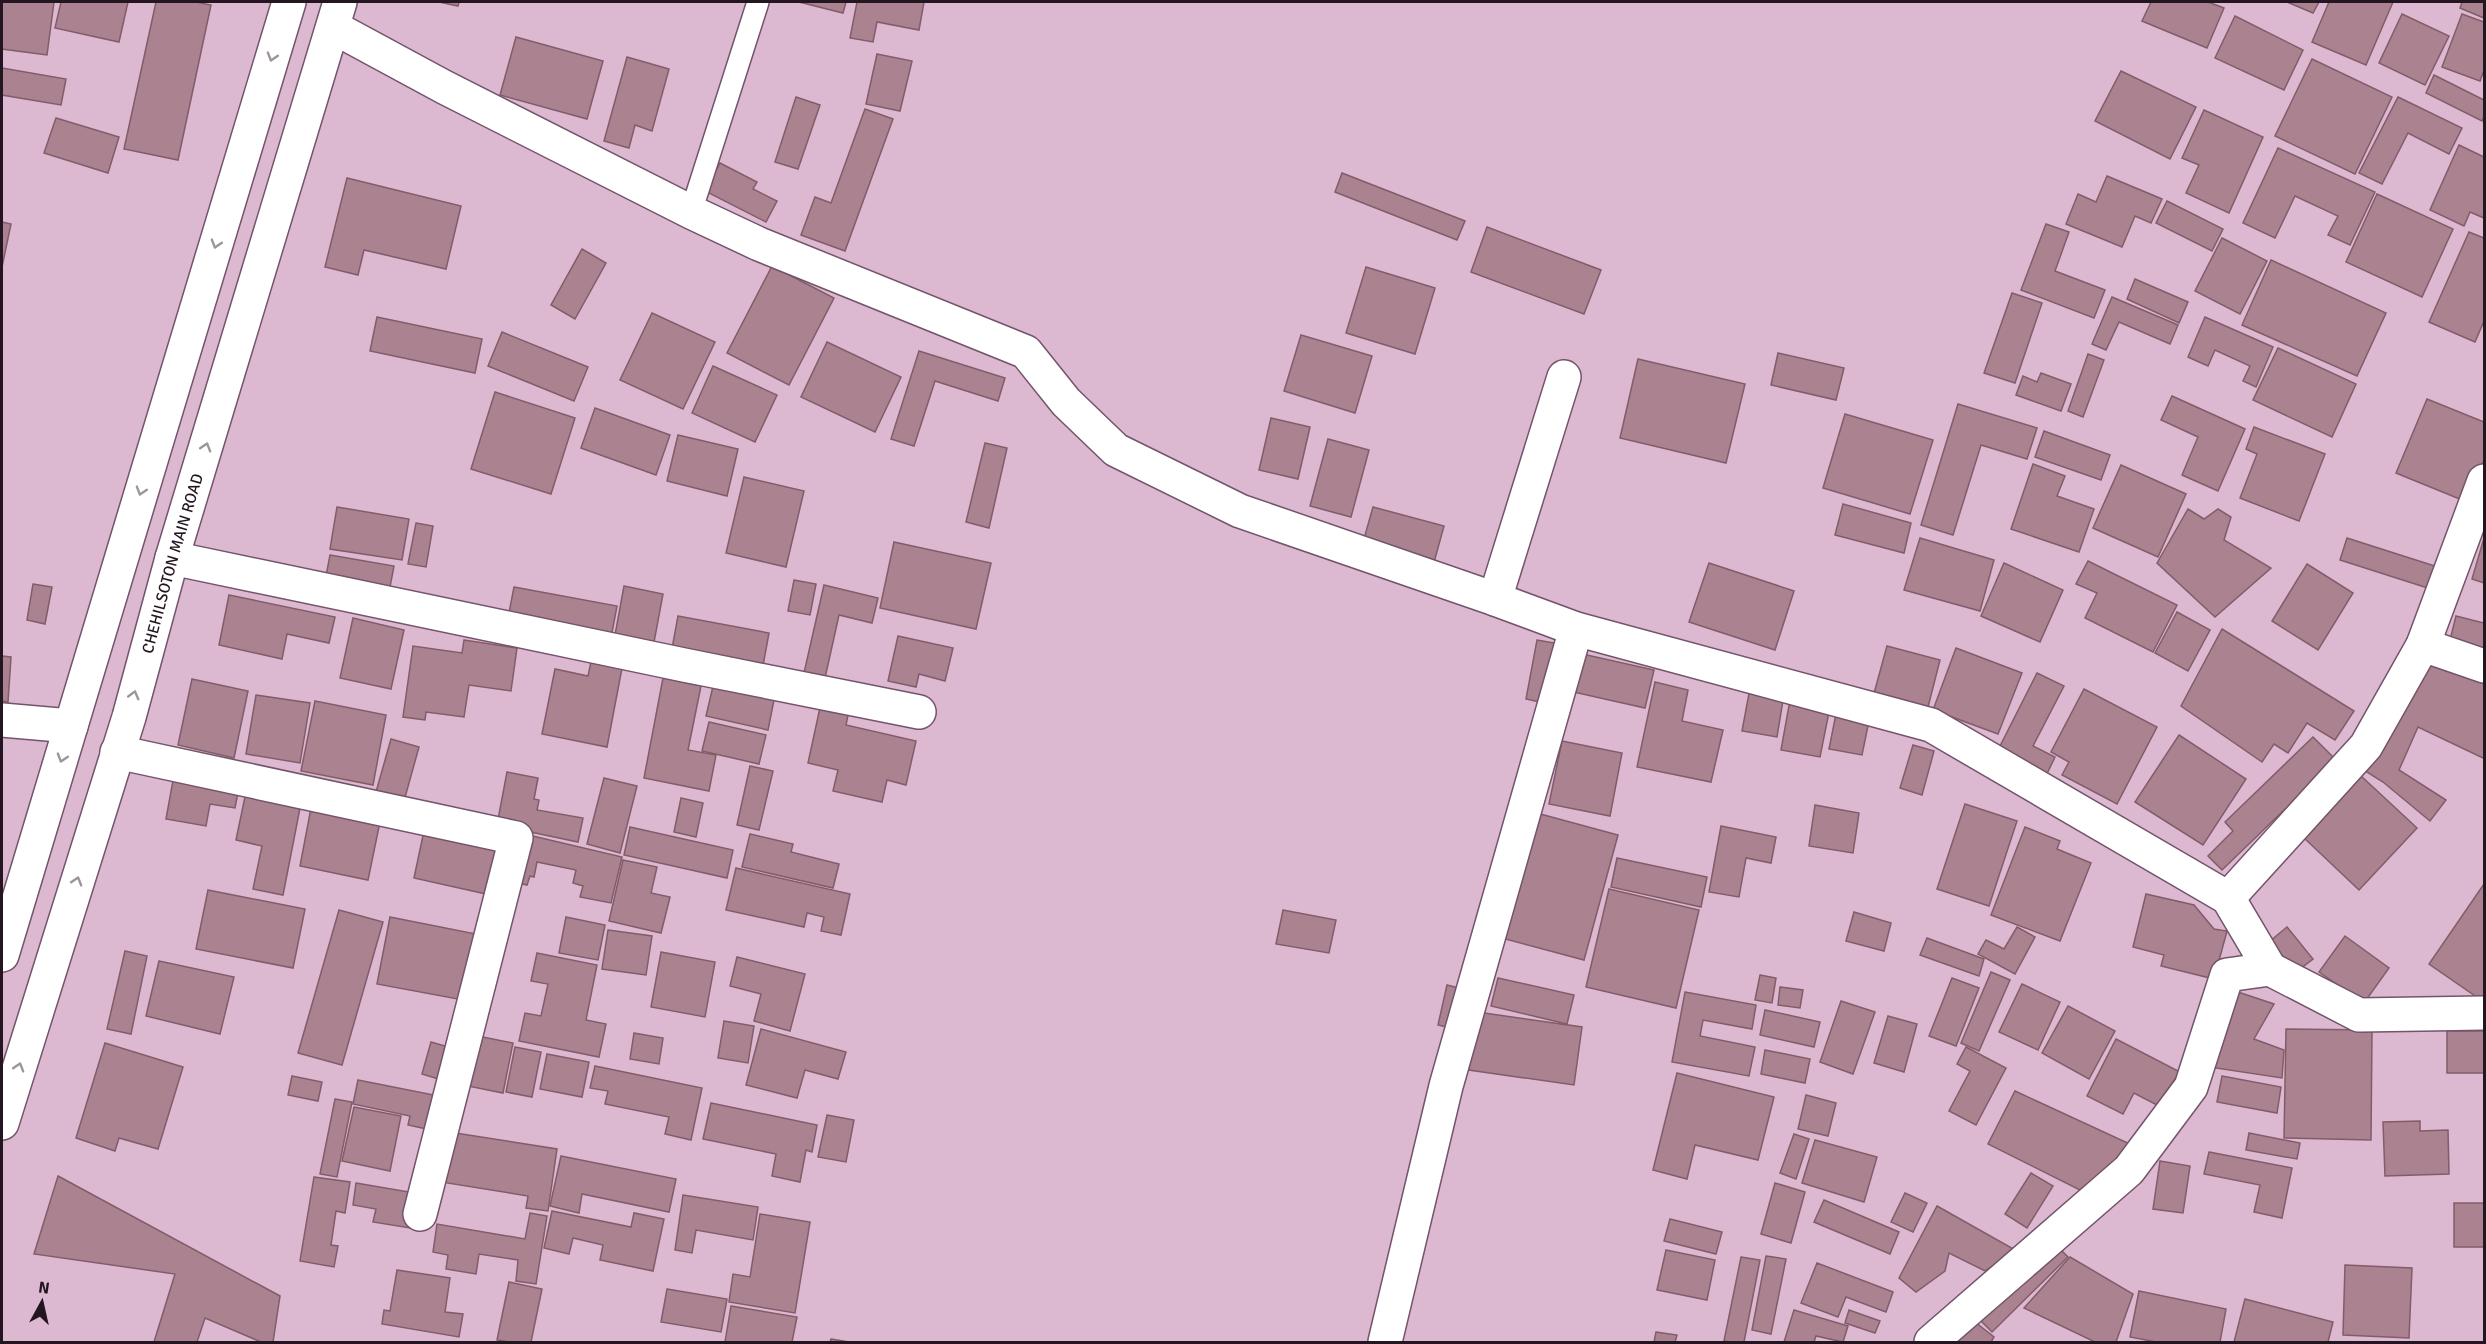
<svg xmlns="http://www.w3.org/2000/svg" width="2486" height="1344" font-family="Signika,sans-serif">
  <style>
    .building { fill: #ab8390; stroke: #825c69; stroke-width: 1.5 }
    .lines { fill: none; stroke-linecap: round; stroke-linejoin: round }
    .lane-casing { stroke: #73546b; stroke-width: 24 }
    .street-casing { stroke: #73546b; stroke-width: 36 }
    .secondary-casing { stroke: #73546b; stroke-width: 36 }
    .lane { stroke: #fff; stroke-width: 21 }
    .street { stroke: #fff; stroke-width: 33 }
    .secondary { stroke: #fff; stroke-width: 33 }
    .oneway { stroke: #9c969b }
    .labels { text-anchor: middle; stroke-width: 4.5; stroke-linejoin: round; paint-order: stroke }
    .street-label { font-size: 16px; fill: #231620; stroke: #dcb8d1 }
  </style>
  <rect width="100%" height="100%" fill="#dcb8d1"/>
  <g class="building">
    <path d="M2 2H54L47 55 2 49Z"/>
    <path d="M61 2H128L119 42 55 28Z"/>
    <path d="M156 2H196L211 5 178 160 124 149Z"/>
    <path d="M439 2H459L458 6Z"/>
    <path d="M799 2H846L843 13Z"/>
    <path d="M857 2H924L919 30 877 22 873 42 850 38Z"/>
    <path d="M2151 2H2208L2224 8 2207 48 2142 21Z"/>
    <path d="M2287 2H2319L2313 13Z"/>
    <path d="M2329 2H2393L2366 65 2312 42Z"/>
    <path d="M2462 2H2484V18L2460 8Z"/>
    <path d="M2402 14 2449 36 2425 85 2379 63Z"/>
    <path d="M2462 14 2484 22V70L2480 81 2442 67Z"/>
    <path d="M2235 16 2303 50 2284 90 2215 58Z"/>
    <path d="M516 37 603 61 587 119 500 95Z"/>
    <path d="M877 54 912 61 900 111 866 104Z"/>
    <path d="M627 57 669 69 652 131 635 125 629 148 604 141Z"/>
    <path d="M2312 59 2392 97 2355 174 2275 136Z"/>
    <path d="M2 68 66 79 61 105 2 95Z"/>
    <path d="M2121 71 2196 107 2170 159 2095 121Z"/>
    <path d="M2434 75 2484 100V116L2482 121 2426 93Z"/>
    <path d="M796 97 820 105 798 169 775 162Z"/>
    <path d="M2398 97 2462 128 2449 154 2408 133 2382 184 2359 173Z"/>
    <path d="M865 109 893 119 845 251 801 235 815 197 831 203Z"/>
    <path d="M2204 110 2263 137 2229 213 2186 193 2199 165 2182 158Z"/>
    <path d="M56 118 119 137 108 173 44 153Z"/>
    <path d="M2459 145 2484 157V218L2470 212 2464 226 2430 210Z"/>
    <path d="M2278 148 2375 192 2350 245 2328 235 2338 216 2295 196 2275 238 2243 223Z"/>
    <path d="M720 163 757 182 753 189 777 201 766 222 705 191Z"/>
    <path d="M1342 173 1465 221 1457 240 1335 192Z"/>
    <path d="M2107 176 2162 199 2151 223 2135 216 2122 247 2066 224 2078 194 2096 202Z"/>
    <path d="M347 178 461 206 446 269 364 250 358 275 325 267Z"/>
    <path d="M2377 194 2453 229 2422 297 2346 262Z"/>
    <path d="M2167 201 2223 229 2212 251 2156 223Z"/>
    <path d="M2 222 11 224 2 267Z"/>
    <path d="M2046 224 2069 232 2055 271 2105 290 2094 318 2021 290Z"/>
    <path d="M1487 227 1601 270 1584 314 1471 272Z"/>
    <path d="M2469 232 2484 238V321L2475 342 2429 322Z"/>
    <path d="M2222 238 2267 261 2240 314 2195 291Z"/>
    <path d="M582 249 606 263 575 319 551 305Z"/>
    <path d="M2271 260 2386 313 2357 376 2242 325Z"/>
    <path d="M772 266 834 298 789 385 727 353Z"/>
    <path d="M1366 267 1435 288 1415 354 1346 333Z"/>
    <path d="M2135 279 2188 302 2179 323 2127 299Z"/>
    <path d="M2012 293 2042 303 2015 383 1984 373Z"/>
    <path d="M2112 297 2178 325 2170 344 2119 322 2106 350 2092 344Z"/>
    <path d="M652 313 715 342 683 409 620 380Z"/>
    <path d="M377 317 482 339 475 373 370 351Z"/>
    <path d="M2205 317 2273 347 2256 387 2243 381 2250 366 2215 350 2208 366 2188 357Z"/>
    <path d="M502 332 588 367 574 401 488 366Z"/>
    <path d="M1301 335 1372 356 1355 413 1284 391Z"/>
    <path d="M827 342 901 377 875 432 801 397Z"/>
    <path d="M2278 348 2356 384 2332 437 2253 400Z"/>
    <path d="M919 351 1005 378 998 401 935 381 914 446 891 439Z"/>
    <path d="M1778 353 1844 368 1836 400 1771 385Z"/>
    <path d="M2088 354 2104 360 2083 417 2068 411Z"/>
    <path d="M1638 359 1745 384 1726 463 1620 438Z"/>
    <path d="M713 366 777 395 755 442 692 413Z"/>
    <path d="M2041 373 2071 384 2061 411 2016 395 2023 376 2037 382Z"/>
    <path d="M495 392 575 418 551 494 471 469Z"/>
    <path d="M2172 396 2245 429 2218 491 2182 475 2198 437 2161 420Z"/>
    <path d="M2427 399 2484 422V460L2467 502 2396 473Z"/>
    <path d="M1958 404 2037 428 2027 459 1981 445 1953 535 1921 525Z"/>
    <path d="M595 408 670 435 656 475 581 448Z"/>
    <path d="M1845 414 1933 440 1910 514 1823 488Z"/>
    <path d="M1271 418 1310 427 1298 479 1259 470Z"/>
    <path d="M2254 427 2325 454 2299 521 2240 498 2257 454 2246 449Z"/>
    <path d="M2044 431 2110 455 2101 480 2035 457Z"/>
    <path d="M678 435 738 449 727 496 667 481Z"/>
    <path d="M1328 439 1369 450 1351 517 1310 506Z"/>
    <path d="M985 443 1007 448 989 528 966 522Z"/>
    <path d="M2033 464 2065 476 2057 496 2094 509 2079 552 2011 529Z"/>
    <path d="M2121 465 2186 494 2158 557 2093 528Z"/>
    <path d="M744 477 804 491 786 567 726 553Z"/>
    <path d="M1843 504 1911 523 1904 553 1835 535Z"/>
    <path d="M337 507 409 519 402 560 330 549Z"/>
    <path d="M1373 507 1444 526 1433 566 1362 546Z"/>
    <path d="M2188 509 2204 519 2218 509 2231 517 2224 540 2271 568 2215 617 2157 563Z"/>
    <path d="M416 523 433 526 426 567 408 564Z"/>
    <path d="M1920 538 1994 560 1980 611 1904 590Z"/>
    <path d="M2347 538 2441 568 2434 590 2340 560Z"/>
    <path d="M2484 538V583L2472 579Z"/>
    <path d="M894 542 991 563 976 629 880 608Z"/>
    <path d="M330 555 394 566 390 587 326 576Z"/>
    <path d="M2088 561 2177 605 2153 652 2085 618 2097 593 2076 584Z"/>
    <path d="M1709 563 1794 591 1775 650 1689 622Z"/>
    <path d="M2004 563 2063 590 2040 642 1981 616Z"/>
    <path d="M2307 564 2353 593 2318 650 2272 621Z"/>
    <path d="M794 580 816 584 810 615 788 611Z"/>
    <path d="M33 584 52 587 45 624 27 620Z"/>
    <path d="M824 585 878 598 872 623 839 615 825 678 804 673Z"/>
    <path d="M624 586 663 594 652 653 613 646Z"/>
    <path d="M514 587 617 606 610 643 507 623Z"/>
    <path d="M229 595 335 617 329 643 287 634 282 659 219 645Z"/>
    <path d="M2177 612 2210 630 2188 671 2155 653Z"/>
    <path d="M678 616 769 633 762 671 671 654Z"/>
    <path d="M2456 616 2484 623V656L2448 648Z"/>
    <path d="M353 618 404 630 391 689 340 678Z"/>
    <path d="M2222 629 2354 711 2335 740 2307 723 2288 753 2274 744 2262 762 2181 706Z"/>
    <path d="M898 636 953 648 945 681 919 674 916 687 888 681Z"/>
    <path d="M464 640 517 648 511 691 469 685 464 717 426 712 425 720 403 717 413 646 462 653Z"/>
    <path d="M1537 640 1560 644 1549 704 1526 699Z"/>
    <path d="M1887 646 1940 660 1927 711 1873 697Z"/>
    <path d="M1956 648 2022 673 1998 734 1933 710Z"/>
    <path d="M1578 653 1654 670 1645 708 1569 691Z"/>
    <path d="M2 656 11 657 8 702 2 701Z"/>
    <path d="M591 662 622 668 607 747 542 734 555 669 588 676Z"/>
    <path d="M2431 662 2484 680V756L2483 758 2418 727 2399 770 2446 800 2430 821 2383 782 2359 767Z"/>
    <path d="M2037 673 2064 686 2033 746 2055 757 2044 780 1995 756Z"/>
    <path d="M663 678 701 686 688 750 716 755 709 791 644 778Z"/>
    <path d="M192 679 248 691 234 758 178 745Z"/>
    <path d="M714 682 775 695 768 730 706 716Z"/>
    <path d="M1655 682 1688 690 1682 721 1723 730 1711 782 1637 767Z"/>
    <path d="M1750 688 1784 694 1777 737 1742 731Z"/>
    <path d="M2084 689 2157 727 2117 804 2062 775 2069 762 2051 752Z"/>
    <path d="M256 695 310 703 300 763 246 754Z"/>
    <path d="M1790 700 1830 707 1820 757 1781 750Z"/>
    <path d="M315 701 386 715 373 785 301 771Z"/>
    <path d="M821 703 849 710 846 725 916 741 906 785 887 780 882 802 833 791 838 770 808 763Z"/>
    <path d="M1836 714 1869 721 1862 755 1829 749Z"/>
    <path d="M709 722 766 735 759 764 702 751Z"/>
    <path d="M2179 735 2246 779 2203 845 2135 802Z"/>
    <path d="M2313 737 2336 760 2222 870 2208 856 2233 831 2225 822Z"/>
    <path d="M391 739 419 747 404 801 376 792Z"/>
    <path d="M1562 741 1622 753 1610 816 1549 804Z"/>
    <path d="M1913 745 1934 751 1922 795 1900 788Z"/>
    <path d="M750 766 773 771 759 830 737 825Z"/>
    <path d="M507 772 538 778 534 799 539 800 537 810 583 818 578 842 497 825Z"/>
    <path d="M174 775 239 787 235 808 210 804 206 826 166 819Z"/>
    <path d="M2360 775 2417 828 2359 890 2302 836Z"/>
    <path d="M604 778 637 786 620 853 587 844Z"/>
    <path d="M246 792 301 803 283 895 253 889 262 846 236 840Z"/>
    <path d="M681 798 703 803 696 837 674 832Z"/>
    <path d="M312 803 381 817 368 880 300 866Z"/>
    <path d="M1965 804 2017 821 1989 906 1937 889Z"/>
    <path d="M1815 805 1859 813 1853 853 1809 846Z"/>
    <path d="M1533 812 1618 835 1584 960 1498 937Z"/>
    <path d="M425 826 506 844 495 896 414 878Z"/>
    <path d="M1721 826 1776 837 1771 863 1746 858 1739 897 1709 892Z"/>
    <path d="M630 827 733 850 727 878 624 855Z"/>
    <path d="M2025 827 2060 841 2057 849 2091 863 2060 941 1991 915Z"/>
    <path d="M520 833 622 857 611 903 580 897 583 886 573 883 576 870 537 862 534 877 530 876 527 885 510 881Z"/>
    <path d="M750 834 793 844 791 852 839 864 833 888 742 867Z"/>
    <path d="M1617 858 1707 877 1701 907 1611 887Z"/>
    <path d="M623 860 657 867 651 893 670 897 661 933 609 921Z"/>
    <path d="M736 868 850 894 841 935 821 931 824 917 807 913 804 927 726 910Z"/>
    <path d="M2484 884V996L2481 1000 2429 964Z"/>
    <path d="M1609 889 1699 910 1676 1008 1586 987Z"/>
    <path d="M208 890 305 909 293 968 196 949Z"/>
    <path d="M2146 894 2194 905 2214 929 2227 931 2214 979 2161 966 2164 955 2133 947Z"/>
    <path d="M339 910 383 922 342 1065 298 1053Z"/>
    <path d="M1283 910 1336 920 1329 953 1276 944Z"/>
    <path d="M1854 912 1891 923 1884 951 1846 941Z"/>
    <path d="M390 917 476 934 463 1000 377 984Z"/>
    <path d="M566 917 605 925 598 960 559 953Z"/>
    <path d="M2017 927 2035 937 2015 974 1978 954 1986 940 2004 949Z"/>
    <path d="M2287 927 2313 959 2296 972 2270 941Z"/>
    <path d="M608 930 652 936 646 975 602 969Z"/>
    <path d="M2345 936 2389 968 2364 1003 2319 972Z"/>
    <path d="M1927 938 1984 959 1979 976 1920 955Z"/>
    <path d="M125 951 147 956 131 1034 107 1029Z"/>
    <path d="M661 952 715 962 705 1017 651 1007Z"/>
    <path d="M537 953 597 965 586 1020 606 1024 599 1057 519 1041 525 1013 541 1016 548 984 531 981Z"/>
    <path d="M737 957 805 974 790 1031 754 1021 761 994 730 986Z"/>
    <path d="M159 961 234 977 220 1034 146 1016Z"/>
    <path d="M1991 972 2010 980 1979 1051 1961 1043Z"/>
    <path d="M1760 975 1776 978 1772 1003 1755 1000Z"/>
    <path d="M1498 978 1574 995 1567 1024 1491 1006Z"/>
    <path d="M1952 978 1979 988 1956 1046 1929 1036Z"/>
    <path d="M2022 984 2060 1002 2038 1050 1999 1032Z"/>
    <path d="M1447 985 1463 989 1455 1029 1438 1025Z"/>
    <path d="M1780 987 1803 990 1800 1008 1778 1005Z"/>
    <path d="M2229 989 2274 1004 2254 1039 2284 1050 2282 1078 2209 1067Z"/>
    <path d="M1685 992 1756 1005 1752 1029 1703 1020 1700 1036 1755 1047 1749 1076 1672 1062Z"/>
    <path d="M1841 1001 1875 1012 1853 1074 1820 1062Z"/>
    <path d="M2068 1006 2115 1031 2089 1079 2042 1053Z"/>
    <path d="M1765 1010 1820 1022 1814 1047 1760 1035Z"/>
    <path d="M1477 1012 1582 1027 1574 1085 1469 1070Z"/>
    <path d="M1888 1016 1917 1024 1904 1072 1874 1063Z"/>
    <path d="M724 1021 754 1026 748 1063 718 1058Z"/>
    <path d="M761 1029 846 1052 838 1079 805 1070 797 1098 746 1085Z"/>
    <path d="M2286 1029 2372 1030 2371 1140 2284 1138Z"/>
    <rect x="2447" y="1031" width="37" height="42"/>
    <path d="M634 1033 663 1038 659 1064 630 1059Z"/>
    <path d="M468 1034 513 1043 503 1093 458 1084Z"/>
    <path d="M2116 1039 2180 1072 2157 1105 2134 1093 2123 1114 2087 1096Z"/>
    <path d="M431 1042 455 1049 445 1081 422 1074Z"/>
    <path d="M105 1043 183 1067 158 1149 119 1138 115 1151 76 1138Z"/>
    <path d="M515 1047 541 1052 532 1097 506 1092Z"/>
    <path d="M1966 1047 2006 1068 1976 1125 1949 1111 1970 1071 1957 1064Z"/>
    <path d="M1765 1050 1810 1059 1805 1083 1761 1074Z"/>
    <path d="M547 1054 589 1062 582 1097 540 1089Z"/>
    <path d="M595 1066 702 1088 691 1140 665 1134 669 1117 605 1104 608 1091 590 1088Z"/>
    <path d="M1677 1073 1774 1097 1758 1160 1695 1145 1687 1179 1653 1170Z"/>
    <path d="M292 1076 322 1082 318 1101 288 1095Z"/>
    <path d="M2222 1076 2281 1087 2277 1113 2217 1102Z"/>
    <path d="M358 1080 444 1097 436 1131 408 1125 410 1116 353 1104Z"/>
    <path d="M2015 1091 2132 1145 2092 1196 1988 1144Z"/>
    <path d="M1806 1095 1836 1103 1828 1136 1798 1129Z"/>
    <path d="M335 1099 352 1102 337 1177 320 1174Z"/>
    <path d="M711 1103 817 1125 812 1152 806 1150 800 1182 772 1176 776 1154 703 1139Z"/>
    <path d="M354 1107 401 1116 390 1171 342 1161Z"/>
    <path d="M827 1115 854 1120 846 1162 818 1157Z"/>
    <path d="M2420 1121V1131L2448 1130 2449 1174 2385 1176 2383 1122Z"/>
    <path d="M449 1132 557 1149 548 1211 526 1208 528 1196 441 1182Z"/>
    <path d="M2249 1133 2300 1143 2297 1159 2246 1150Z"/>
    <path d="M1794 1134 1809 1139 1796 1179 1780 1173Z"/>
    <path d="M1815 1140 1877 1157 1864 1202 1802 1183Z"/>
    <path d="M2209 1152 2292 1168 2282 1218 2254 1212 2260 1185 2204 1174Z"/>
    <path d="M561 1156 676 1179 669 1212 582 1194 579 1213 550 1206Z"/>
    <path d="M2160 1161 2190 1166 2183 1213 2153 1209Z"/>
    <path d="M2031 1173 2053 1186 2027 1228 2005 1214Z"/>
    <path d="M58 1176 280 1296 273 1342H261L205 1318 197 1342H154L175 1274 34 1254Z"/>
    <path d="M314 1177 350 1182 345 1213 336 1211 331 1245 338 1246 334 1267 300 1261Z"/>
    <path d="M356 1183 421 1194 416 1229 373 1222 376 1209 353 1205Z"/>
    <path d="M1775 1183 1805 1192 1791 1243 1761 1234Z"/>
    <path d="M1905 1193 1927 1203 1913 1232 1891 1222Z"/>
    <path d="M683 1195 758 1207 753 1240 696 1230 692 1253 675 1250Z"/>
    <path d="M1824 1200 1899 1232 1890 1254 1814 1222Z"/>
    <rect x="2454" y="1203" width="30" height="44"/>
    <path d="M1937 1206 2017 1251 1985 1271 1949 1253 1945 1271 1916 1292 1899 1278Z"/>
    <path d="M552 1211 631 1227 634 1213 664 1219 653 1271 600 1260 603 1245 573 1238 569 1254 544 1248Z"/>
    <path d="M530 1213 547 1216 536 1284 516 1281 518 1260 479 1254 476 1274 446 1269 448 1255 433 1252 437 1224 525 1239Z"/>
    <path d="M760 1214 810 1222 795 1313 729 1302 733 1274 750 1277Z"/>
    <path d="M1670 1219 1722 1232 1716 1254 1664 1241Z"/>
    <path d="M2054 1243 2068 1257 1992 1332 1979 1319Z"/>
    <path d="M1666 1250 1715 1260 1707 1300 1657 1290Z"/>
    <path d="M1766 1256 1786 1259 1771 1334 1752 1330Z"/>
    <path d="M1741 1257 1760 1260 1744 1342H1730L1724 1341Z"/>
    <path d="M2070 1257 2133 1294 2116 1342H2095L2024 1308Z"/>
    <path d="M1817 1263 1893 1292 1886 1312 1846 1297 1838 1317 1801 1303Z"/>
    <path d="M2345 1265 2412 1268 2409 1338 2343 1335Z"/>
    <path d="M397 1270 450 1278 445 1312 463 1314 459 1337 382 1324 384 1310 390 1311Z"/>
    <path d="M509 1282 542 1289 531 1342H509L497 1340Z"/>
    <path d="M667 1289 727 1299 721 1332 661 1322Z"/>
    <path d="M2139 1291 2226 1309 2220 1342H2156L2130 1337Z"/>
    <path d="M2245 1299 2333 1322 2328 1342H2234Z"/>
    <path d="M731 1306 797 1317 792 1342H725Z"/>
    <path d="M1794 1310 1848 1326 1843 1342 1816 1336 1814 1342H1784Z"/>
    <path d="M1849 1310 1880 1321 1875 1333 1845 1323Z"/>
    <path d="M1975 1322 1994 1337 1991 1342H1952Z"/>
    <path d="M1656 1332 1677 1335 1675 1342H1654Z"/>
    <path d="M831 1339 849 1342H830Z"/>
  </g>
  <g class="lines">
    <defs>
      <path id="lane" d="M691 212 758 2"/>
      <g id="street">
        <path d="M333 27 444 87 691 212 759 244 1026 352 1066 402 1116 450 1240 511 1495 599 1576 629 1931 725 2228 898 2270 969 2359 1015 2484 1013"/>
        <path d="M172 558 684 665 919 712"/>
        <path d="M1495 599 1564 377"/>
        <path d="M2423 645 2484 666"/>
        <path d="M2 720 71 726"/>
        <path d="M117 752 516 838 420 1214"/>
        <path d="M2228 898 2366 746 2423 645 2484 481"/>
        <path d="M1385 1342 1446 1086 1576 629"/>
        <path d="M1931 1342 2129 1170 2191 1087 2227 975 2270 969"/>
      </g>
      <g id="secondary">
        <path d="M2 955 289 2"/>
        <path id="s1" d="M2 1123 129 717 172 558 340 2"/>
      </g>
    </defs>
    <use href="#lane" class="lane-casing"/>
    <use href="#street" class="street-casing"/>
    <use href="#secondary" class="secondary-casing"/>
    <use href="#lane" class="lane"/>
    <use href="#street" class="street"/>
    <use href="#secondary" class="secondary"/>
  </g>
  <defs><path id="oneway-chevron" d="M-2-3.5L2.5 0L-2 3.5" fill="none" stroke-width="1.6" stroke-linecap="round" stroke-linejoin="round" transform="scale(1.5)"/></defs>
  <g class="oneway">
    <use href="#oneway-chevron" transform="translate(272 57) rotate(107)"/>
    <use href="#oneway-chevron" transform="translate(216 244) rotate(107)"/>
    <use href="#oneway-chevron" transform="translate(206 447) rotate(-73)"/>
    <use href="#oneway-chevron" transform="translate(141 491) rotate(107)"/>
    <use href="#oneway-chevron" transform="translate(134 695) rotate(-75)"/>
    <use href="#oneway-chevron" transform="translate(62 758) rotate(107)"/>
    <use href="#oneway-chevron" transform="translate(77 881) rotate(-73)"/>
    <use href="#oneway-chevron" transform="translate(19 1067) rotate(-73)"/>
  </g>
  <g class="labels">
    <g class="street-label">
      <text dy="6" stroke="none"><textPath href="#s1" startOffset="585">CHEHILSOTON MAIN ROAD</textPath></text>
    </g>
  </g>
  <rect width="2486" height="1344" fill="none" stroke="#231620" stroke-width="6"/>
  <g transform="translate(42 1302) rotate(8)" stroke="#dcb8d1" stroke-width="4.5" paint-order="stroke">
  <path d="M0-4.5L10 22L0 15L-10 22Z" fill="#231620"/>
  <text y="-9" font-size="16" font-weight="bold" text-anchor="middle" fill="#231620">N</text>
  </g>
</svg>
